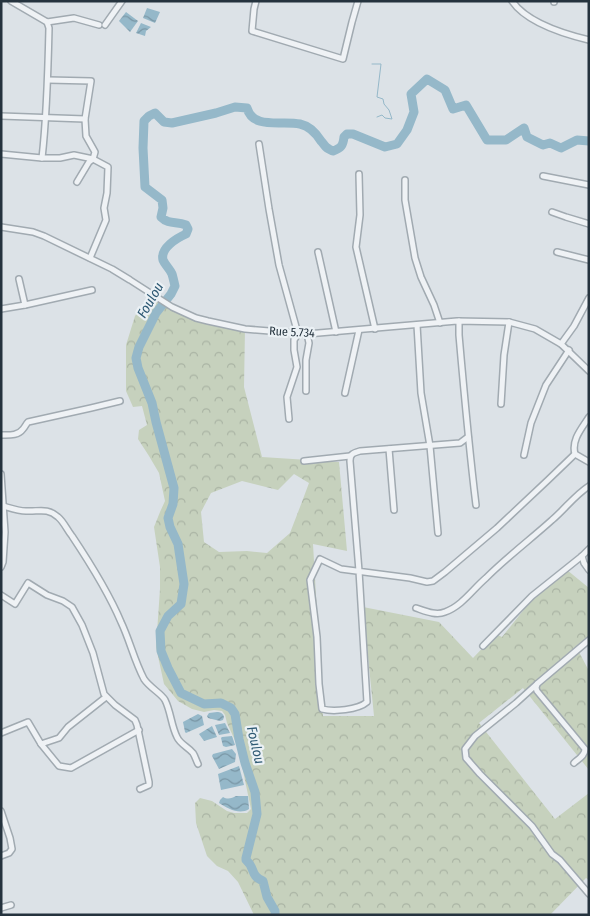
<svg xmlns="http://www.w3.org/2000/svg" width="590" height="916" font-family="'Fira Sans Condensed',sans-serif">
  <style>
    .forest { fill: url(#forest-crowns); fill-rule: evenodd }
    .water { fill: url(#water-waves) }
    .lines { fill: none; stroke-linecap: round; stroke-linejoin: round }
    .stream { stroke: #95b8c9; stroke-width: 1 }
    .river { stroke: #95b8c9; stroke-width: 9 }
    .minor-casing { stroke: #a1aab1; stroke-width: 8 }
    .minor { stroke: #eff2f5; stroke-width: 5 }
    .labels { text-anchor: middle; stroke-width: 4.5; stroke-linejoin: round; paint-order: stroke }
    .street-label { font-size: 12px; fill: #25333e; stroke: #ebf1f5 }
    .water-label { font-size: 14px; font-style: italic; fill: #2e5973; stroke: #ebf1f5 }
  </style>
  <defs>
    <pattern id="forest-crowns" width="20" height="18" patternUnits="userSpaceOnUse" patternTransform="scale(1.25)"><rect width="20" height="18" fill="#c6d1bd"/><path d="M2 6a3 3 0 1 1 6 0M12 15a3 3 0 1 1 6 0" fill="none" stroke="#aab4a4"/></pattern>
    <pattern id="water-waves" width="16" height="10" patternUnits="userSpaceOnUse" patternTransform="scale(1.25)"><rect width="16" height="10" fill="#95b8c9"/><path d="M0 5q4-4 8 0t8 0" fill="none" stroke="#7996a5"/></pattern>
  </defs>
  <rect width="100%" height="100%" fill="#dce2e7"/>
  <path class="forest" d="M151 293 183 313 245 329 244 387 262 457 339 462 347 551 313 544 323 716H374L363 607 439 622 473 658 496 634 502 637 538 592 567 570 589 588V640L579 652 589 671V770L523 688 479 723 555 819 589 793V880L586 878 550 915H254L238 882 228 871 217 866 207 856 196 823 195 803 200 798 212 801 227 811 234 813H247L251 809 238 747 227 723 225 715 222 711 214 710 204 712 192 709 178 701 164 684 156 647 160 589V567L154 527 160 512 165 501 159 473 149 456 138 439 139 430 147 425 142 406 133 407 126 391V345L135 316ZM294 474 309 483 300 507 290 533 267 553 247 551 219 552 204 542 201 512 211 493 242 481 278 490Z"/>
  <g class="water">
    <path d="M147 8 160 12 155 23 143 18Z"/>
    <path d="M126 12 138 21 130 32 119 21Z"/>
    <path d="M141 23 151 27 146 31 145 36 136 33Z"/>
    <path d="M217 712C220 712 223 713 224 717L223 720 220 721 208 718 207 716 209 713Z"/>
    <path d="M198 714 202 716 204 725 186 733 185 732 183 722Z"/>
    <path d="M225 723 230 733 219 735 215 725Z"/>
    <path d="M212 726 217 737 204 741 199 734Z"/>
    <path d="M232 736 235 745 226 747 223 746 221 738 222 737Z"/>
    <path d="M232 749 236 754 235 762 219 769 212 756 213 754Z"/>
    <path d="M239 766 244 785 221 790 218 774Z"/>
    <path d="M236 796H248L249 809C240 815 228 809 219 803L220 800 223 797C228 800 232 798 236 796Z"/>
  </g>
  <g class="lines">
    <path class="stream" d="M372 64H381L377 97 383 99 384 104 389 110 392 119 385 118 382 115 377 117"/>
    <path class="river" d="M275 915V911L267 897 263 881C250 876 255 867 246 860V858L257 814 255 792 245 763 239 739 235 714 231 708 221 703 204 704 181 693 168 668 161 651 160 631 168 616 181 604 184 584 178 544 170 527 168 518 173 504 174 488 156 422 152 403 138 368 136 358 139 347 156 313 171 294 175 286C174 282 173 277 172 274 170 269 165 265 163 260 160 248 177 238 186 234L188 229 186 225C176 221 169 225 161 217L163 208 162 200 145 187 143 148 144 121 149 116 155 113 164 122 172 123 216 113 235 107 247 108C253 130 282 120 300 124 309 126 316 133 321 141 323 143 324 145 326 147 327 148 332 151 333 151 341 148 343 146 344 137L347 134H353L385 147 397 144 407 130 414 112 411 94 427 79 445 90 453 109 466 105 487 140H506L524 128 527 137 543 145 550 143 561 148 577 140 589 141"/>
    <defs>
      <g id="minor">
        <path d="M11 1 47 22 74 18 99 25"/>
        <path d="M256 1 254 9 252 31 343 59 352 22 358 1"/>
        <path d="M512 1C527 23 564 34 589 40"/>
        <path d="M554 2V1"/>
        <path d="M105 25 122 1"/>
        <path d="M48 80 91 81 85 119 86 136 95 152 93 159 89 162 77 182"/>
        <path d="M1 116 85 119"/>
        <path d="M259 144 269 209 279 265 298 334 294 340V350L297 367 287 397 289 419"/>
        <path d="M1 154 42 158H60L74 155 93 159 108 167 107 193 104 208 106 220 90 258"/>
        <path d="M42 158C47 115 48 72 49 28L47 22"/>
        <path d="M359 174 360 215 356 247 375 329"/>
        <path d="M543 176 589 185"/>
        <path d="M405 180V200L415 258 421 277 434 305 440 323"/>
        <path d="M552 212 566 217 589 224"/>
        <path d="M1 227 33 232 44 236 112 269 130 280 172 307 196 318 208 321 245 329 307 334 457 321 509 322 535 329 561 344 589 371"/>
        <path d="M318 252 336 332"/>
        <path d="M557 252 589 260"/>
        <path d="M25 305 92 290"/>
        <path d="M1 309 25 305 19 279"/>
        <path d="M459 321V335C464 392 469 448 476 505"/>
        <path d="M417 325 421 393 430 446 438 533"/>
        <path d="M561 344 574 326 589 298"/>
        <path d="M306 391V360L309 343 307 334"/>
        <path d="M345 393 359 330"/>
        <path d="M501 404 504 355 509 322"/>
        <path d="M589 417C582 428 571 440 575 454L589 462"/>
        <path d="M1 435C9 435 18 436 23 429 25 427 26 424 28 422L91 408 120 401"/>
        <path d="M468 437 460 443 360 451C353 453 350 454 350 461L359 571 367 702C358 710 333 712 322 709L319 684 317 637 310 580 320 559 341 569 410 578 427 582 433 581 445 572 497 528 548 480 575 454"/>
        <path d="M389 449 394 510"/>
        <path d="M524 455 531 423 546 385 569 350"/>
        <path d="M304 461 350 456"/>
        <path d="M1 474 5 532 3 562 1 567"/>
        <path d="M3 506C10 508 18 511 26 511 38 512 47 507 58 517 64 522 67 530 72 536 90 563 108 591 121 622 130 641 134 660 144 679 150 688 161 693 165 700 171 712 171 725 177 737 180 744 188 747 193 753 195 756 196 760 198 764"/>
        <path d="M582 556 584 563 589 570"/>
        <path d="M1 595 15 604 28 583 47 595 63 601 72 607 82 625 93 653 104 694 115 705 135 720 137 725 149 782V785L140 789"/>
        <path d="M416 608C425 611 436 616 445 612 462 606 473 589 486 578 507 557 531 539 552 520 565 509 575 495 589 486"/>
        <path d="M589 640 537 684 516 703 475 736 465 749 466 758 480 774 532 826 552 854 560 860 589 894"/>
        <path d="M483 646 532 596 582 556 589 549"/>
        <path d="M537 684 536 688 537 691 585 749C585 756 578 759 574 763"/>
        <path d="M1 733 28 722 41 744 59 766 71 768 139 730"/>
        <path d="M41 744 59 738 68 727 106 697"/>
        <path d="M1 811 10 838 12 849 9 853 1 856"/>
        <path d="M1 908 11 905"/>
      </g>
    </defs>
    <use href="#minor" class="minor-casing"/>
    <use href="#minor" class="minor"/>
  </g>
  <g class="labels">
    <g class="street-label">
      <text transform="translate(292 332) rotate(3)" y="4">Rue 5.734</text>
    </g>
    <g class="water-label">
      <text transform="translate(150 300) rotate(-60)" y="5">Foulou</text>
      <text transform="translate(256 745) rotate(77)" y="5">Foulou</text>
    </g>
  </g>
  <rect width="590" height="916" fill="none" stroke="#25333e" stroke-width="5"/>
</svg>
